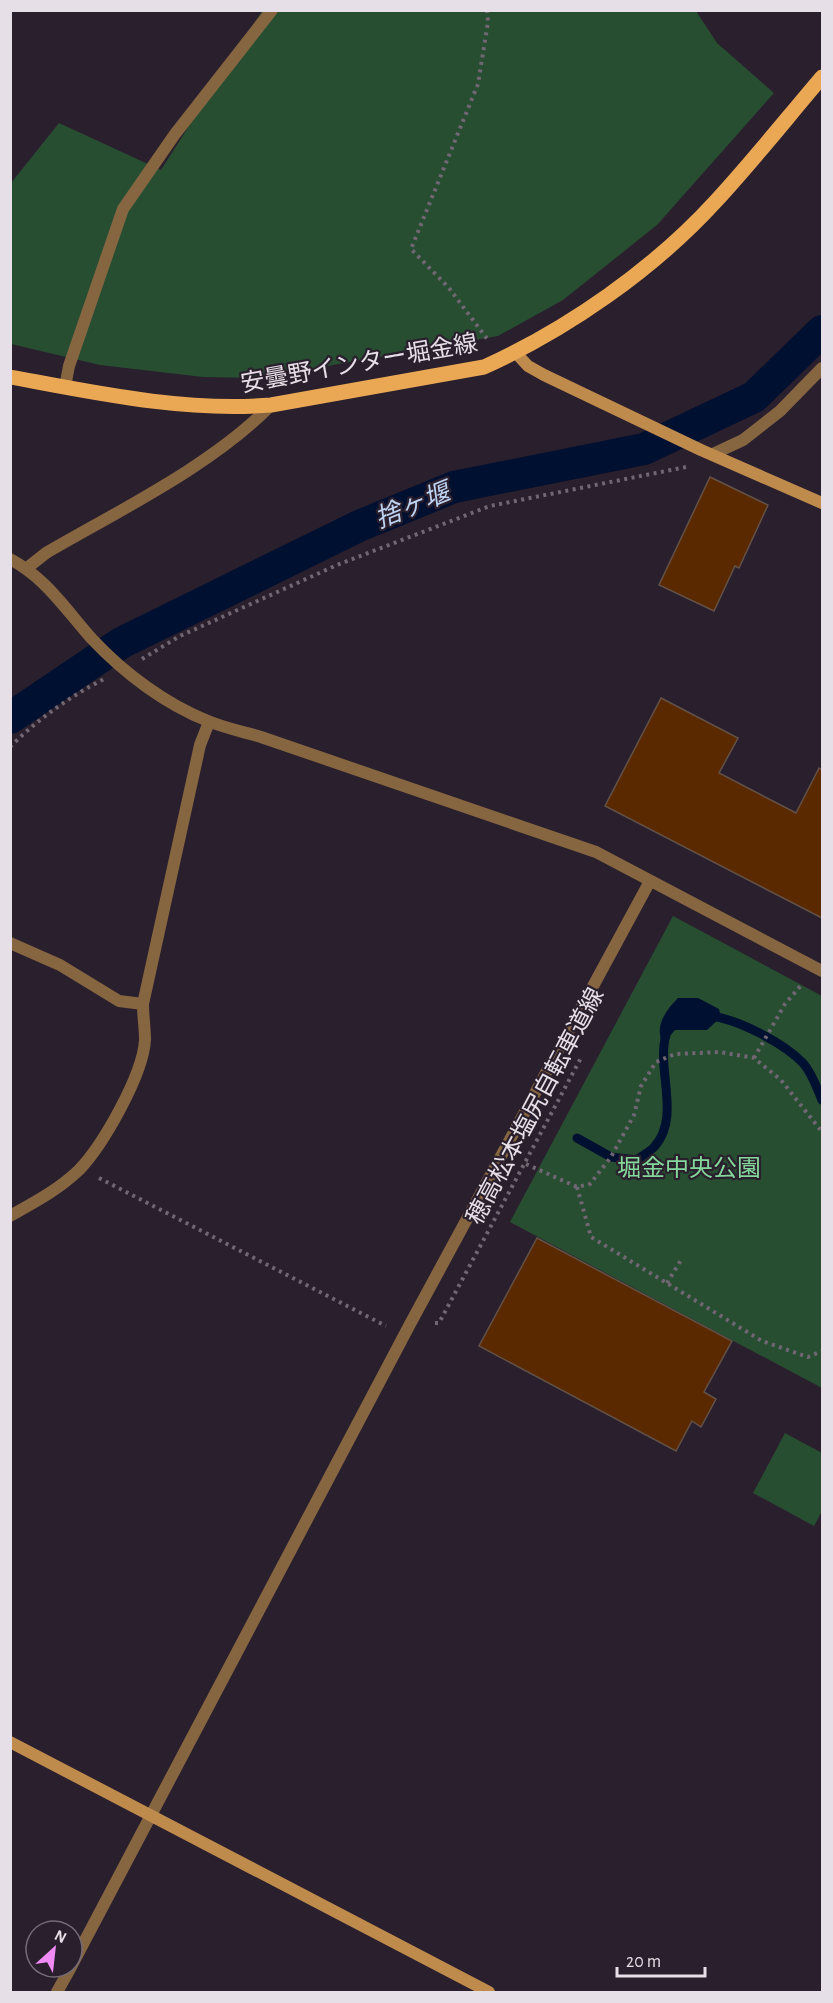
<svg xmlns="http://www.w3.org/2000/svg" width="833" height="2003" font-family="'Alegreya Sans','Noto Sans JP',sans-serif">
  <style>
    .green { fill: #284e32 }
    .water { fill: #001030 }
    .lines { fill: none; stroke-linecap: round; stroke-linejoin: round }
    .stream { stroke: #001030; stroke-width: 9 }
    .canal { stroke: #001030; stroke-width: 32 }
    .building { fill: #5b2900; stroke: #635247; stroke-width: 1.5 }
    .path { stroke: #706772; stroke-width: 4; stroke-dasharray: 3 4.5; stroke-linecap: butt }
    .lane { stroke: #866641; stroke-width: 12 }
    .street { stroke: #866641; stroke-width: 12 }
    .secondary { stroke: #bf8b4d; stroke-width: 12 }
    .primary { stroke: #eaa855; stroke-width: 15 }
    .labels { text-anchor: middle; stroke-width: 4.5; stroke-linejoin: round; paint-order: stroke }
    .street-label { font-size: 24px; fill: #e6dfe7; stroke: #2a1f2d }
    .park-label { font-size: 24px; fill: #85d89b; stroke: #2a1f2d }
    .water-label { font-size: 26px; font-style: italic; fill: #bed3f1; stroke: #2a1f2d }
  </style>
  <rect width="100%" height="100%" fill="#2a1f2d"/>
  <g class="green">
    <path d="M262 11H696L717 43 774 93 657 225 563 300 498 336 259 378 203 377 100 365 11 344V183L59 123 161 170Z"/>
    <path d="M673 916 822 996V1388L510 1222Z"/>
    <path d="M785 1433 822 1453V1511L814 1526 753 1493Z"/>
  </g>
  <path class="water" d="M678 998H698L719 1009 721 1017 707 1030H675L663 1044C654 1027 665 1011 678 998Z"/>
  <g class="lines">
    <g class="stream">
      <path d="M709 1016C736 1018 784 1043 803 1063 812 1073 817 1088 822 1100"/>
      <path d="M577 1138 611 1157 636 1160C642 1156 651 1151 655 1146 681 1116 656 1069 666 1035"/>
    </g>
    <path class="canal" d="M10 718 121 643 359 526 454 487 644 449 754 397 822 331"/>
  </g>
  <g class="building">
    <path d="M710 477 768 505 739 568 735 566 714 611 659 585Z"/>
    <path d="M661 698 738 738 719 773 796 813 819 768 822 770V918L605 806Z"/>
    <path d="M537 1238 732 1341 704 1392 716 1399 701 1427 692 1421 676 1451 479 1346Z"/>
  </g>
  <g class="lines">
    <g class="path">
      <path d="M487 10 488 22 478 84 411 249 449 288 488 340"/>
      <path d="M142 659 180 636 337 565 490 506 686 467"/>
      <path d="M10 747C38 719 69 697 104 679"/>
      <path d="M754 1058 785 1004 803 983"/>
      <path d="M526 1164 577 1187 590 1184 611 1157 634 1115 641 1086 656 1062 675 1054 720 1052 754 1058 781 1080 822 1132"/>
      <path d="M99 1178 386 1326"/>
      <path d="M577 1187 591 1237 762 1341 808 1357 822 1351"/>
      <path d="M667 1283 681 1260"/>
      <path d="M435 1323H439L582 1056"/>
    </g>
    <g class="lane">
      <path d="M713 454 743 440 780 411 822 368"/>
      <path d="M10 1216C35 1202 58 1190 79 1170 103 1145 143 1075 145 1040 145 1028 143 1016 143 1004L200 745 209 722"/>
    </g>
    <g class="street">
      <path d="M65 387 69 366 123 209 175 134 272 10"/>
      <path d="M10 559C46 578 66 610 92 639 124 673 165 704 208 721 225 728 244 732 261 737L596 852 822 971"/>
      <path d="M27 568 46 553C118 511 213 465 271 405"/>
      <path d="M10 943 60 965 119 1001 143 1004"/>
      <path d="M72 1965 409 1326 650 881"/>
      <path d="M57 1992 71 1967"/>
    </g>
    <g class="secondary">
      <path d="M516 353 528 366 544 375 701 450 822 503"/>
      <path d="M10 1742 489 1992"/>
    </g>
    <path class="primary" d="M10 377C96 393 184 412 271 405L484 367C568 329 654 269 716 201 753 161 787 118 822 77"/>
  </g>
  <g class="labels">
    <g class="street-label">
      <text transform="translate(359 363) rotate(-10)" y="8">安曇野インター堀金線</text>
      <text transform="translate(535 1106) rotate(-62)" y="8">穂高松本塩尻自転車道線</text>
    </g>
    <g class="park-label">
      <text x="689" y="1176">堀金中央公園</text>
    </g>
    <g class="water-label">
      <text transform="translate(412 505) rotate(-22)" y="9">捨ヶ堰</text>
    </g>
  </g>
  <rect width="833" height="2003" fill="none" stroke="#e6dfe7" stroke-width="24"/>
  <g transform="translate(54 1949) rotate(27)"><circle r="28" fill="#2a1f2d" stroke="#756c77" stroke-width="1.5"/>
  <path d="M0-4.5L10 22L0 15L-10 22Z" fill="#f08bf6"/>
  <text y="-9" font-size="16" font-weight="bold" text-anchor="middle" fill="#e6dfe7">N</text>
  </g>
  <path d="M617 1967v9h88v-9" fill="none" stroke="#e6dfe7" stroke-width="3"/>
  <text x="626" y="1967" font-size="18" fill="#e6dfe7" stroke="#2a1f2d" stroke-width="4.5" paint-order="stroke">20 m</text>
</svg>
